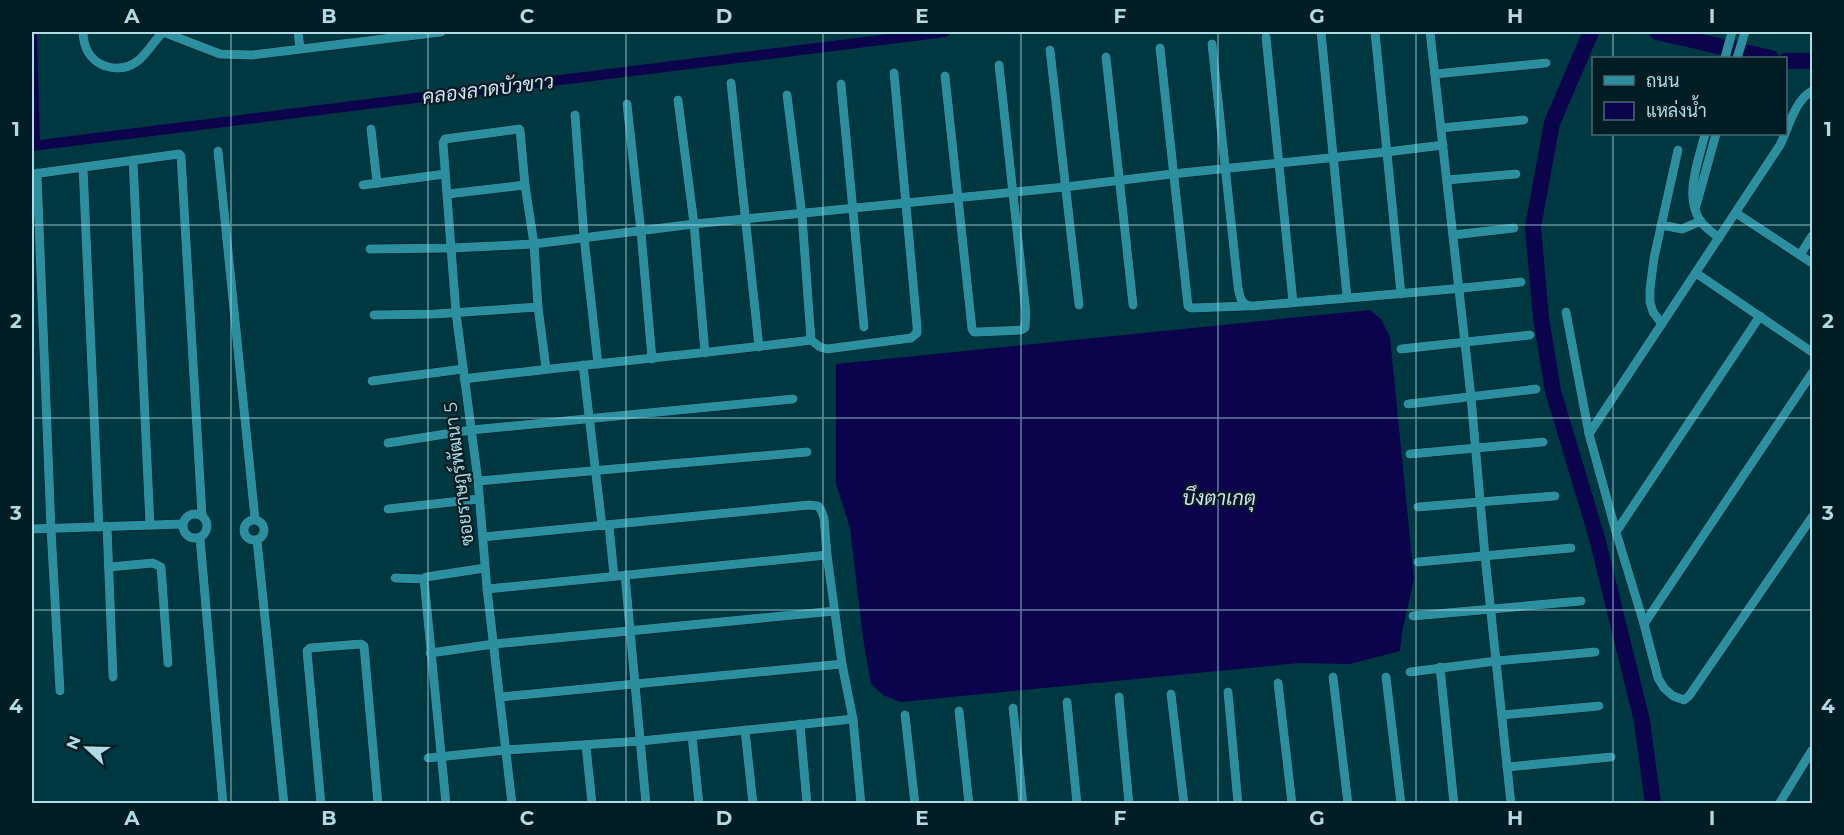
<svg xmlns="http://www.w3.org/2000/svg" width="1844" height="835" font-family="Montserrat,Sarabun,sans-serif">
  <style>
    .water { fill: #0b044d }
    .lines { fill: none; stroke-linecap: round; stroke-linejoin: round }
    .canal { stroke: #0b044d; stroke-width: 10 }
    .river { stroke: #0b044d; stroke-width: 16 }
    .minor-casing { stroke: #001d23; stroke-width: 10 }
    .minor { stroke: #2b8fa0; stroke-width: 9 }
    .grid { fill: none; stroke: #b1dbe4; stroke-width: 1.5; stroke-opacity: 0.55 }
    .labels { text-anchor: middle; stroke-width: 4.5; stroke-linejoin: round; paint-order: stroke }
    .street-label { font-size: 18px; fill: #b1dbe4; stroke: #001d23 }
    .water-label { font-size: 20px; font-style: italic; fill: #d8dff4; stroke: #001d23 }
    .neatline { fill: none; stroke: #b1dbe4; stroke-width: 2 }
    .grid-label { font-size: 20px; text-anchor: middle; font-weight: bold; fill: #b1dbe4 }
  </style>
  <rect width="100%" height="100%" fill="#003841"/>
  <path class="water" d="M1370 310 1381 319 1390 337 1414 579 1402 632 1400 651 1350 664 1299 663 900 702 883 695 871 684 863 638 850 528 836 484V364Z"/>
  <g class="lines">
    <g class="canal">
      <path d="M32 36 35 143"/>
      <path d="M32 146 945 32"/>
    </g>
    <g class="river">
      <path d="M1591 32 1552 123 1533 227 1541 318 1553 391 1597 538 1630 672 1642 721 1653 804"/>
      <path d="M1657 32 1771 58"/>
      <path d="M1786 61H1812"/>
    </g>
    <defs>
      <g id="minor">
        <path d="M83 32C83 36 84 41 85 45 92 68 121 75 139 60 147 53 155 40 163 32"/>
        <path d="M163 32 220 54 252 55 441 32"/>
        <path d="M298 32 300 48"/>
        <path d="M1321 32 1347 297"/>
        <path d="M1375 32 1401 294"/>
        <path d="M1430 32 1471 397 1485 556 1511 804"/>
        <path d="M1266 37 1293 302"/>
        <path d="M1212 44 1238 287C1240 298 1241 306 1253 306 1343 298 1432 292 1521 282"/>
        <path d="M1160 48 1188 306 1191 308 1247 306"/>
        <path d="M1050 50 1079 305"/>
        <path d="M1106 57 1133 305"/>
        <path d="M1725 58 1732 32"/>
        <path d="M1737 58 1745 32"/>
        <path d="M1435 74 1546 63"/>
        <path d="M945 76 972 329 974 332H977L1021 330 1025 328 1026 313 999 65"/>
        <path d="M731 83 759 347"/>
        <path d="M841 84 864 327"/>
        <path d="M787 95 802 215 811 340 820 347 827 349 911 338 917 333V326L894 73"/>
        <path d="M678 100 694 224 705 353"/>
        <path d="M627 104 641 232 652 359"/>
        <path d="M575 115 584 237 598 364"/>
        <path d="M1441 128 1524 120"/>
        <path d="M371 129 377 183"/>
        <path d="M1705 134C1699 160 1683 196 1701 222 1706 228 1713 233 1719 238"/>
        <path d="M218 151 255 519"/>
        <path d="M133 160 150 525"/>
        <path d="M83 167 99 527"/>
        <path d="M37 173 51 529 60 691"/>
        <path d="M33 174 179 154 181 156 202 515"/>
        <path d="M1447 180 1516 174"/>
        <path d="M363 185 445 174"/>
        <path d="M448 194 525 185"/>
        <path d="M1696 206 1716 134"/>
        <path d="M1736 213 1812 263"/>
        <path d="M1661 225 1682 229 1701 221"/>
        <path d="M1453 235 1514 228"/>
        <path d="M370 249 451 248 534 244 694 224 1065 187 1172 174 1387 152 1443 145"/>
        <path d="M1800 255 1812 236"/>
        <path d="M1696 273 1812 352"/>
        <path d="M1566 312 1589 434 1616 532 1644 624 1658 678 1664 688 1673 696 1684 700 1689 696 1812 517"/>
        <path d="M374 315 435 314 538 307"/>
        <path d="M1662 324 1653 312 1650 302V289L1654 258 1678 150"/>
        <path d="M1401 349 1530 335"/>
        <path d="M583 365 602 526"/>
        <path d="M464 379C580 364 696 355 811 340"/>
        <path d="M372 381 463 369"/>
        <path d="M1408 404 1536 389"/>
        <path d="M1589 434 1780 145C1789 127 1795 100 1812 91"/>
        <path d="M388 443 471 430 793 399"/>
        <path d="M1410 454 1543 442"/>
        <path d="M478 481 807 452"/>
        <path d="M1418 507 1555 496"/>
        <path d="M388 509 479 499"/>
        <circle cx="195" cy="526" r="12"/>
        <circle cx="254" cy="530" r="10"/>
        <path d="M609 525 614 576"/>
        <path d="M107 526 113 677"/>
        <path d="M32 529 183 524"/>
        <path d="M1616 532 1760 316"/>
        <path d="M483 537 809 505 818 506 821 510 824 518 827 555 842 664 853 719 861 804"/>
        <path d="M200 538 223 804"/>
        <path d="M257 540 284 804"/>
        <path d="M1418 562 1571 548"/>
        <path d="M109 567 153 563 161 567 168 663"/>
        <path d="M625 575 646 804"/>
        <path d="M395 578 424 579 426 577 485 568"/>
        <path d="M424 579 446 804"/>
        <path d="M487 589 827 555"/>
        <path d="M1413 616 1581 601"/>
        <path d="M1644 624 1812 373"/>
        <path d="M430 653 494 644 835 611"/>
        <path d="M1440 667 1454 804"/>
        <path d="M1410 672 1496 661 1595 652"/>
        <path d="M1333 677 1348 804"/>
        <path d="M1386 677 1401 804"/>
        <path d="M1278 683 1292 804"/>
        <path d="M1228 692 1238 804"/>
        <path d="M1171 694 1184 804"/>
        <path d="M501 697 842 664"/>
        <path d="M1119 697 1129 804"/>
        <path d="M1067 702 1077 804"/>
        <path d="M1013 708 1023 804"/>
        <path d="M959 711 969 804"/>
        <path d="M905 715 915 804"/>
        <path d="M1502 715 1599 706"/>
        <path d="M800 724 807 804"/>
        <path d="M745 730 753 804"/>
        <path d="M692 736 699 804"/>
        <path d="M586 746 592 804"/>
        <path d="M428 758 506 750 641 741 853 719"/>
        <path d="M1507 767 1611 757"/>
        <path d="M321 804 307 651 310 648 361 644 364 646 378 804"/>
        <path d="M512 804 487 589 478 481 456 313 443 143 445 139 519 129 520 130 525 185 534 244 538 307 546 368"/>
        <path d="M1779 804 1812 750"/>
      </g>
    </defs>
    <use href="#minor" class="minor-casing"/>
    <use href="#minor" class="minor"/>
  </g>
  <path class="grid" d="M231 32V804M428 32V804M626 32V804M823 32V804M1021 32V804M1218 32V804M1416 32V804M1613 32V58M1613 134V804M32 225H1812M32 418H1812M32 610H1812"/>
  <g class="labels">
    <g class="street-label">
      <text transform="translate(459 474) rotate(-97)" y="6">ซอยราษฎร์พัฒนา 5</text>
    </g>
    <g class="water-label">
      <text transform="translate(488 89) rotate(-7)" y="7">คลองลาดบัวขาว</text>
      <text x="1219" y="505">บึงตาเกตุ</text>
    </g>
  </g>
  <rect width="1844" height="835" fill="none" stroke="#001d23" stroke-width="66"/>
  <rect x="1592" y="57" width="195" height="78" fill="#001d23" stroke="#476970" stroke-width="1.5"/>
  <rect x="1604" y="76" width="30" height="9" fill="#2b8fa0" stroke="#476970" stroke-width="1.5"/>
  <text x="1646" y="87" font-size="18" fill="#b1dbe4">ถนน</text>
  <rect x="1604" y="102" width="30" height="18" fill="#0b044d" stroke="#476970" stroke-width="1.5"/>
  <text x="1646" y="117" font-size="18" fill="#b1dbe4">แหล่งน้ำ</text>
  <g transform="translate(87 748) rotate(292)" stroke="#001d23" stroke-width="4.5" paint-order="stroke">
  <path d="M0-4.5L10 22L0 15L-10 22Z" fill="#b1dbe4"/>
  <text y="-9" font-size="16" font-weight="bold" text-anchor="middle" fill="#b1dbe4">N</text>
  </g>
  <rect x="33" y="33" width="1778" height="769" class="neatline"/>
  <g class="grid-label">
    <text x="132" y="23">A</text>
    <text x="329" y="23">B</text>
    <text x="527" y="23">C</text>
    <text x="724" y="23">D</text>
    <text x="922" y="23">E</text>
    <text x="1120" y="23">F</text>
    <text x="1317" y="23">G</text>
    <text x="1515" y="23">H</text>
    <text x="1712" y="23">I</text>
    <text x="16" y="136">1</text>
    <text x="1828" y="136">1</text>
    <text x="16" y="328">2</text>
    <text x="1828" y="328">2</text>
    <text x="16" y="520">3</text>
    <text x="1828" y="520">3</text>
    <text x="16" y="713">4</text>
    <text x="1828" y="713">4</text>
    <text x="132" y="825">A</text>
    <text x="329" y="825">B</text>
    <text x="527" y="825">C</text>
    <text x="724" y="825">D</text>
    <text x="922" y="825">E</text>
    <text x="1120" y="825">F</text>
    <text x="1317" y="825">G</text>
    <text x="1515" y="825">H</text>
    <text x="1712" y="825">I</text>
  </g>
</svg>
